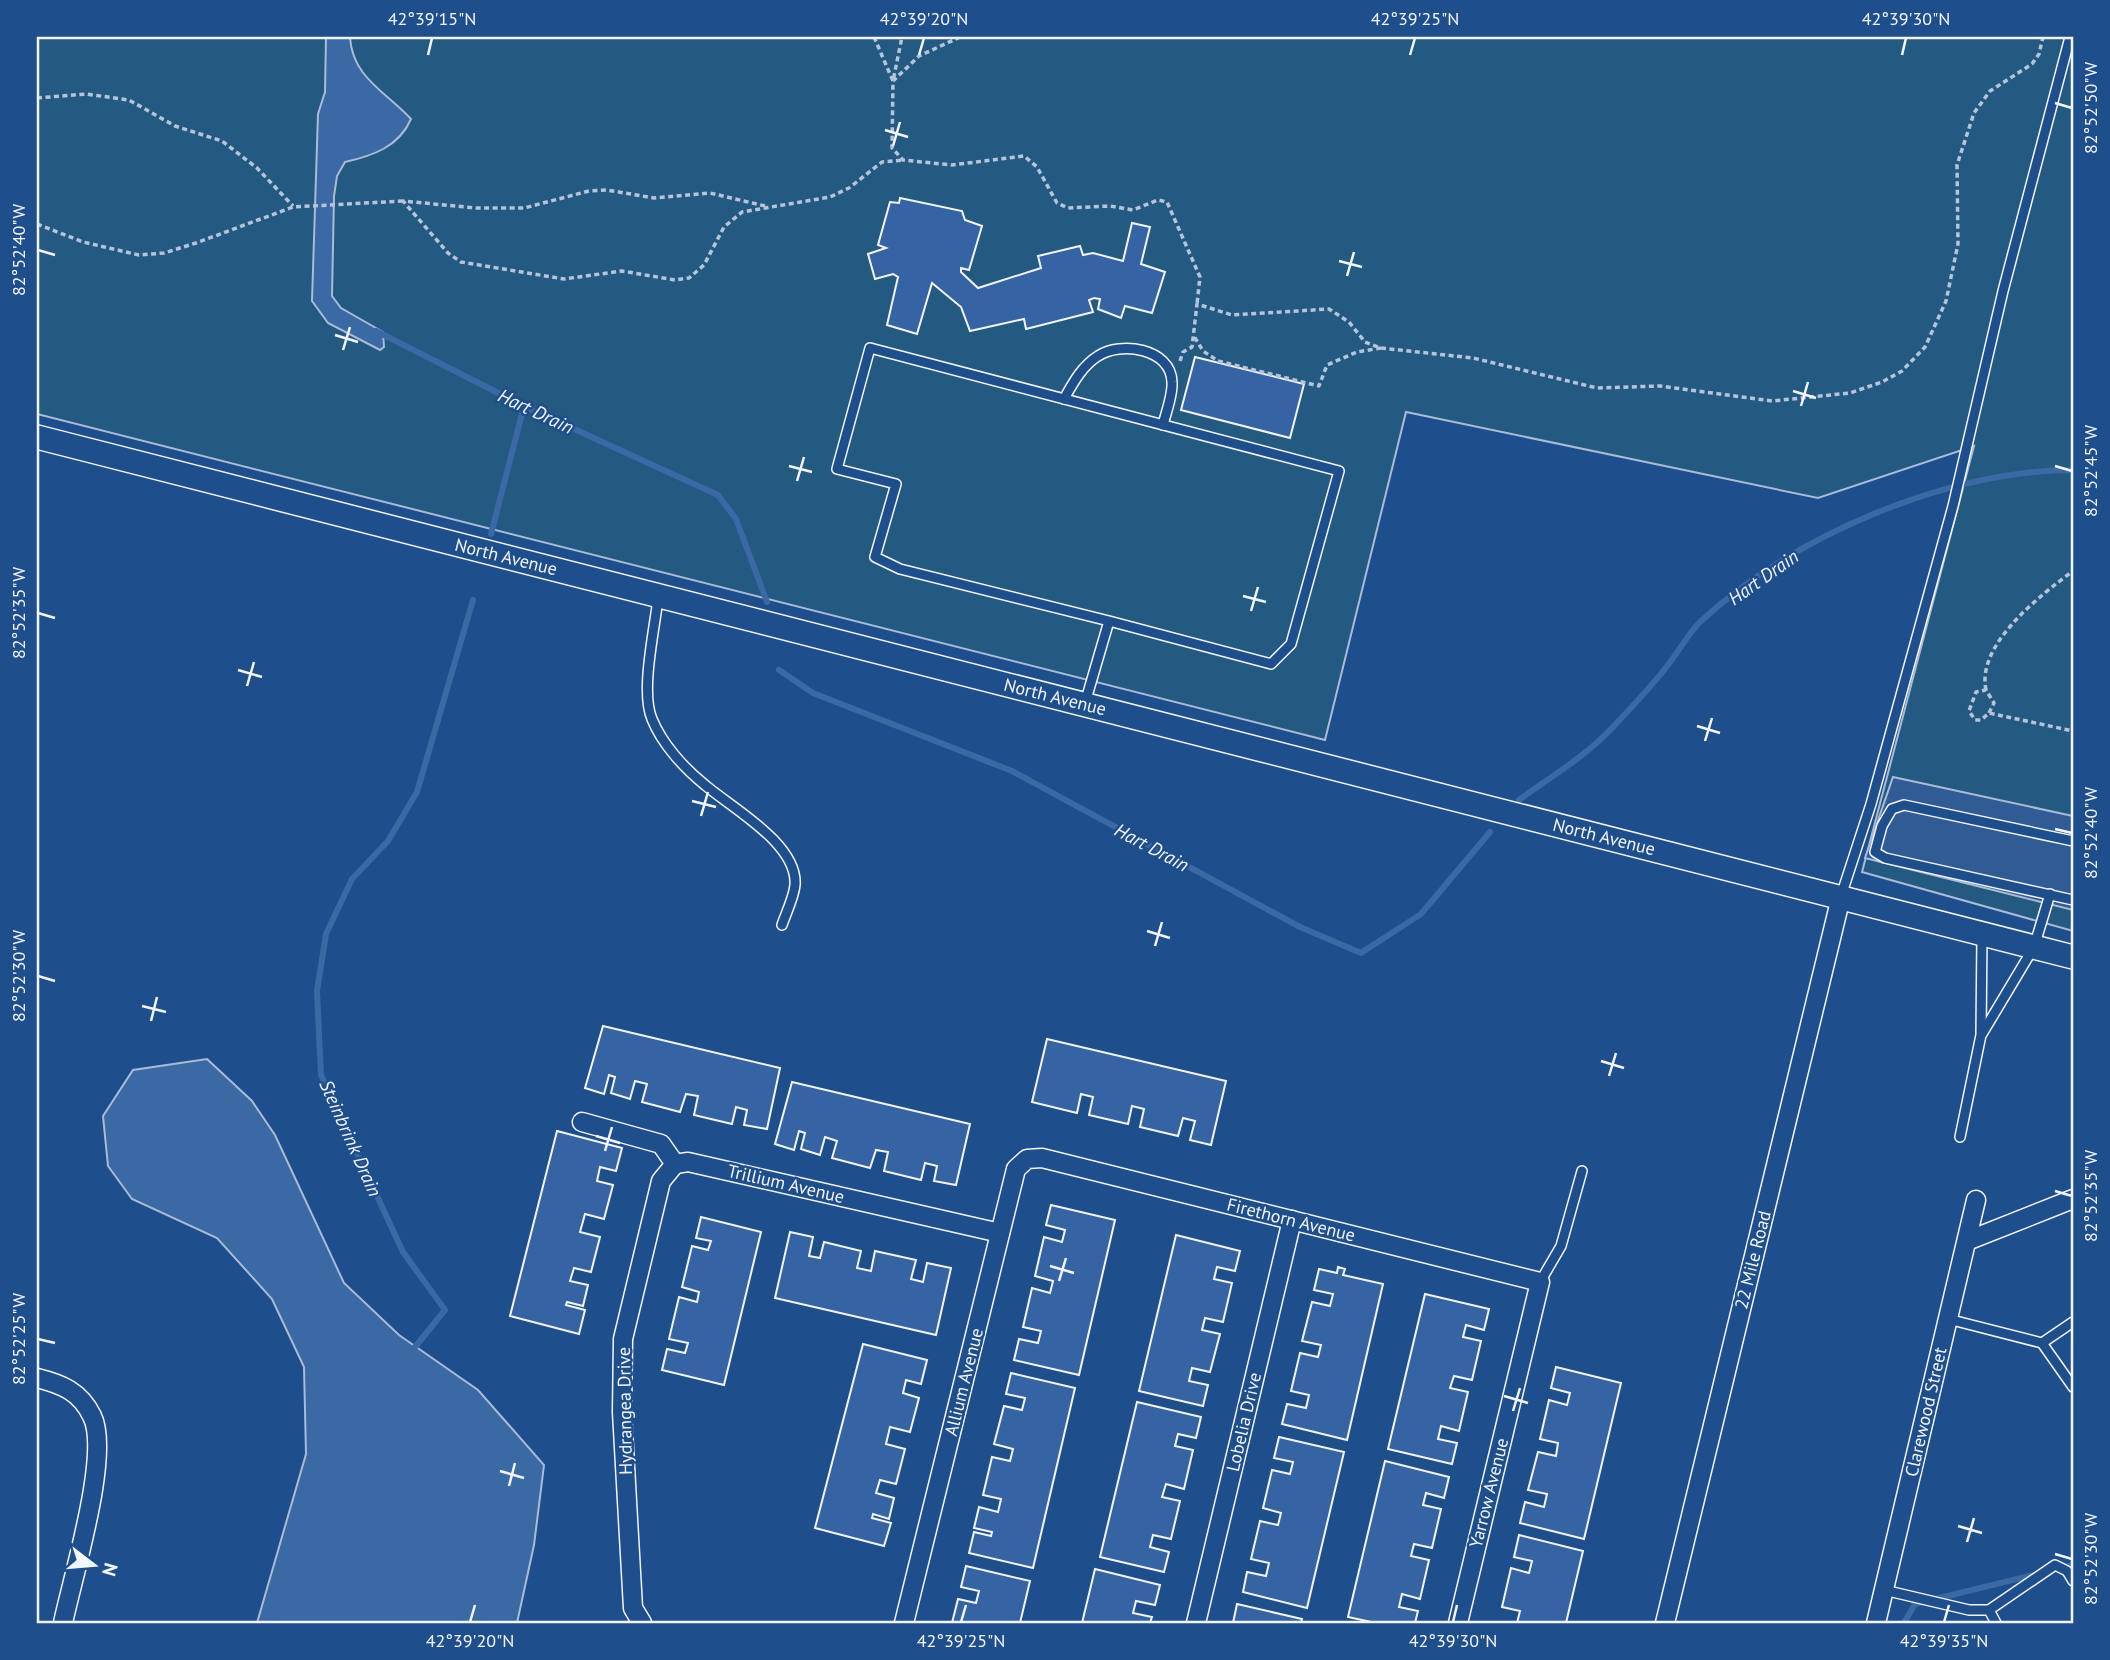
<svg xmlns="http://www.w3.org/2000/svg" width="2110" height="1660" font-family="'PT Sans',sans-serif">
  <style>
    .green { fill: #245a82; stroke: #a8bbd7; stroke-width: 2 }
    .parking { fill: #305b95; stroke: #a8bbd7; stroke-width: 2 }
    .water { fill: #3b69a3; stroke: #a8bbd7; stroke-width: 2 }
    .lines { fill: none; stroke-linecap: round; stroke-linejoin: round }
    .stream { stroke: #3b69a3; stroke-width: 6 }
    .building { fill: #3563a3; stroke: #f2f6ff; stroke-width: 2 }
    .service-casing { stroke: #f2f6ff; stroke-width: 12 }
    .minor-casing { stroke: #f2f6ff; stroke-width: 21 }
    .tertiary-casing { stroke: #f2f6ff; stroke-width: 26 }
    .path { stroke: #b3c4dc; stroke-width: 3.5; stroke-dasharray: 5 3.5; stroke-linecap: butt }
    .service { stroke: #1f4e8c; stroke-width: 9 }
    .minor { stroke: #1f4e8c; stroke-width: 18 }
    .tertiary { stroke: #1f4e8c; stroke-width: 23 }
    .ticks { fill: none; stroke: #f2f6ff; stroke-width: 2.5 }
    .labels { text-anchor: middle; stroke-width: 5; stroke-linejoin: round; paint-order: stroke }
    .street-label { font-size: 18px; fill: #f2f6ff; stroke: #1f4e8c }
    .water-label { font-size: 19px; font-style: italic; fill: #f2f6ff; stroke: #1f4e8c }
    .neatline { fill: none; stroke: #f2f6ff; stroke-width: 2.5 }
    .ticks-label { font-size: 18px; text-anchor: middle; fill: #f2f6ff }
  </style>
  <rect width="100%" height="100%" fill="#1f4e8c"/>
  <path class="green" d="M37 37H2073V931L1862 872 1974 446 1818 498 1406 412 1325 740 37 414Z"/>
  <path class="parking" d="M1893 777 2073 816V910L1865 858Z"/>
  <g class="water">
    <path d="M326 37H350C352 77 386 92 411 119 399 147 372 156 345 162L337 176 334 196 332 296 341 308 383 332 384 347 380 350 328 323 312 301 318 114 325 92Z"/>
    <path d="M207 1059 252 1101 275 1135 344 1283 399 1335 478 1390 544 1465 534 1545 517 1623H257L306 1454 304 1367 272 1299 217 1238 132 1199 108 1166 103 1116 133 1070Z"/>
  </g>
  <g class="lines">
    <g class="stream">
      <path d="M376 331 524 406 718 495 736 519 767 602"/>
      <path d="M491 534 524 406"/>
      <path d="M779 670 813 693 1012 771 1300 927 1361 953 1421 914 1490 832"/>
      <path d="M1519 800C1549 778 1586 756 1612 728 1631 708 1651 687 1668 665 1679 651 1688 634 1700 622 1792 536 1948 470 2073 470"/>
      <path d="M411 1352 445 1310 403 1252 321 1075 317 991 326 934 352 879 388 841 417 792 473 600"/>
      <path d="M2061 1568 2073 1565"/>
      <path d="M1904 1623 1915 1604 2037 1574"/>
    </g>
  </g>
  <g class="building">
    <path d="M900 198 962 211 965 220 982 226 969 270 961 268V272L978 288 1041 268 1038 256 1080 246 1083 255 1093 253 1123 261 1132 223 1150 227 1141 264 1165 272 1152 313 1125 306 1121 318 1098 309 1100 299 1094 298 1089 300 1093 312 1026 329 1024 319 970 331 961 307 932 283 917 334 887 325 898 277 893 274 875 279 868 254 886 248 878 245 890 202 899 203Z"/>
    <path d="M1195 357 1304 384 1290 438 1181 410Z"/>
    <path d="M603 1026 780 1068 767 1129 744 1125 747 1110 736 1107 732 1124 694 1115 698 1096 686 1094 680 1112 642 1102 647 1084 635 1081 630 1099 611 1093 615 1077 609 1075 604 1094 585 1088Z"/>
    <path d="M1047 1039 1226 1081 1211 1145 1190 1140 1195 1121 1183 1118 1178 1136 1140 1127 1144 1109 1132 1106 1128 1124 1089 1115 1093 1097 1081 1094 1077 1113 1032 1102Z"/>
    <path d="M792 1082 970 1124 956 1185 934 1181 937 1166 925 1163 921 1180 884 1171 888 1152 876 1150 870 1168 832 1158 837 1141 825 1137 820 1155 801 1149 805 1133 799 1131 794 1150 775 1144Z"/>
    <path d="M557 1131 622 1148 616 1171 600 1167 597 1181 613 1185 604 1219 585 1214 580 1232 600 1237 591 1272 574 1268 570 1281 588 1285 583 1306 567 1302 566 1305 585 1310 579 1334 510 1316Z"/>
    <path d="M1051 1205 1115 1220 1079 1375 1014 1360 1019 1339 1038 1343 1041 1331 1023 1327 1032 1288 1050 1293 1053 1281 1035 1276 1044 1237 1062 1242 1065 1230 1046 1225Z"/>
    <path d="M701 1217 761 1232 724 1385 662 1370 667 1349 685 1353 688 1343 669 1339 679 1297 697 1302 699 1292 682 1287 692 1246 708 1250 711 1241 696 1238Z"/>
    <path d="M790 1232 813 1237 809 1256 820 1258 824 1242 861 1251 857 1268 871 1271 875 1251 916 1260 911 1279 923 1282 927 1263 951 1268 936 1335 775 1298Z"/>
    <path d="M1176 1235 1240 1251 1235 1271 1217 1267 1214 1279 1232 1283 1223 1322 1205 1318 1202 1330 1220 1334 1210 1372 1192 1368 1189 1381 1208 1385 1203 1406 1139 1391Z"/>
    <path d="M1338 1267 1345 1269 1343 1275 1383 1284 1347 1440 1282 1424 1287 1404 1306 1408 1309 1395 1291 1391 1300 1353 1318 1357 1321 1345 1302 1341 1312 1302 1330 1306 1333 1294 1314 1290 1319 1269 1337 1273Z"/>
    <path d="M1425 1294 1489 1309 1484 1330 1466 1325 1463 1337 1481 1341 1472 1380 1454 1376 1450 1388 1468 1392 1459 1431 1441 1426 1438 1439 1457 1443 1452 1464 1388 1449Z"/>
    <path d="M863 1344 927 1360 921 1384 906 1380 903 1393 919 1398 910 1432 890 1427 886 1444 905 1449 896 1484 880 1480 876 1493 894 1498 889 1519 873 1514 872 1518 891 1523 884 1546 815 1528Z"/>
    <path d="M1556 1367 1621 1383 1584 1539 1520 1523 1525 1502 1544 1507 1547 1494 1528 1490 1538 1452 1556 1456 1558 1443 1540 1439 1549 1400 1567 1405 1570 1393 1551 1388Z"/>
    <path d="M1011 1373 1075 1388 1033 1568 969 1553 974 1532 991 1536 992 1532 974 1528 979 1507 998 1512 1001 1499 983 1495 992 1457 1010 1461 1013 1449 994 1444 1004 1406 1022 1410 1025 1398 1006 1394Z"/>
    <path d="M1137 1402 1201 1417 1196 1438 1178 1434 1175 1446 1193 1450 1184 1489 1166 1484 1162 1497 1180 1501 1171 1539 1153 1535 1150 1547 1169 1552 1164 1572 1100 1557Z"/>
    <path d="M1279 1437 1344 1452 1307 1608 1243 1592 1247 1572 1266 1576 1269 1563 1251 1559 1260 1521 1278 1525 1281 1513 1263 1508 1272 1470 1290 1474 1293 1462 1274 1458Z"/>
    <path d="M1385 1461 1449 1477 1444 1498 1426 1493 1423 1505 1441 1509 1432 1548 1414 1544 1411 1556 1429 1560 1420 1599 1402 1594 1399 1607 1418 1611 1415 1623H1376L1348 1617Z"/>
    <path d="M1519 1535 1583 1551 1566 1623H1517L1520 1611 1502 1607 1511 1568 1529 1573 1532 1561 1514 1557Z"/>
    <path d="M966 1566 1030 1581 1020 1623H952L958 1599 976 1603 979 1591 961 1587Z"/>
    <path d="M1095 1569 1160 1585 1155 1605 1136 1601 1133 1613 1152 1617 1150 1623H1082Z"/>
    <path d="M1237 1604 1302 1619 1301 1623H1233Z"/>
  </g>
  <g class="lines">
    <defs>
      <g id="service">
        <path d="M1064 399C1073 383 1082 366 1098 356 1120 341 1171 348 1172 382 1173 395 1166 412 1163 425"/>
        <path d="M658 598C655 628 640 691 652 719 662 744 684 768 705 785 732 808 798 844 795 885 794 897 786 913 782 925"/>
        <path d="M1085 703 1109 621 1271 664 1291 644 1339 471 870 348 837 469 896 484 875 557 900 569 1109 621"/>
        <path d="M2073 841 1904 805 1892 809 1882 826 1875 852 1885 858 2073 900"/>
        <path d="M1841 896 1871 804 1953 506 2003 291 2070 37"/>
        <path d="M1982 1034 2034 947 2050 894"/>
        <path d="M1960 1137 1981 1035 1982 935"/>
        <path d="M1540 1282 1561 1246 1582 1171"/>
        <path d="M1948 1319 2042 1343 2073 1387"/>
        <path d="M2042 1343 2073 1322"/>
        <path d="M1884 1590 1969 1610H1989L2055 1565 2067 1571 2073 1581"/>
        <path d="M1989 1610 1996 1623"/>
      </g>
      <g id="minor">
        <path d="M582 1122 661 1144 675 1164 688 1162 1000 1233"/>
        <path d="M1967 1241 2073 1199"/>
        <path d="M37 1378C61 1384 80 1391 92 1416 111 1453 72 1579 63 1623"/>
        <path d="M642 1623 633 1608 622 1412 623 1339 661 1181 675 1164"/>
        <path d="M904 1623 1016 1169 1027 1159 1042 1158 1540 1282 1458 1623"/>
        <path d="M1196 1623 1292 1220"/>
        <path d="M1665 1623 1841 897"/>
        <path d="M1876 1623 1976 1200"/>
      </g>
      <path id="tertiary" d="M37 437 2073 957"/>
    </defs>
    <use href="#service" class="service-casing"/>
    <use href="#minor" class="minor-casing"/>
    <use href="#tertiary" class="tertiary-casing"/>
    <g class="path">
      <path d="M874 37 893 81 902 37"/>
      <path d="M960 37 919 56 893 81 892 148 903 160 952 165 1024 156 1037 167 1057 203 1068 208 1110 206 1133 210 1158 200 1167 202 1200 277 1197 304"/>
      <path d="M37 98 86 94 129 100 175 126 222 141 257 168 293 206"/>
      <path d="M765 206 710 193 654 198 607 190 589 191 524 208H476L403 201 448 253 461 262 564 279 622 271 675 280 689 278 704 265 724 227 742 212 830 197 849 188 882 162 903 160"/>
      <path d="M37 224 83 242 139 255 164 253 196 243 293 207 402 201"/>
      <path d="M1381 348 1473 358 1597 388 1660 386 1772 401 1850 393 1882 382 1902 371 1925 347 1946 301 1958 244 1957 165 1974 113 1990 91 2032 64 2039 54 2043 37"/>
      <path d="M1180 361 1183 352 1192 347 1197 304 1232 315 1329 309 1349 322 1365 342 1381 348 1357 352 1327 365 1319 386 1218 361 1203 351 1194 336"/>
      <path d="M1986 690C1976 644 2041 595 2073 571"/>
      <path d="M1989 713 1994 703 1986 690 1976 692 1969 711 1975 720H1981L1989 713 2073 731"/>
    </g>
    <use href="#service" class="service"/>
    <use href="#minor" class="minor"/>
    <use href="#tertiary" class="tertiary"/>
  </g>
  <path class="ticks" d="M428 55 432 38M919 55 924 38M1410 55 1415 38M1902 55 1906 38M2055 103 2072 108M885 130 908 137M893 146 900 122M38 250 55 255M1339 261 1362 267M1347 276 1354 252M335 335 358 342M343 350 350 327M1793 391 1816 398M1801 406 1808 382M789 466 812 472M2055 466 2072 471M797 481 804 457M1243 596 1266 602M1251 611 1258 587M38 613 55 618M238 670 262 677M247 686 254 662M1697 726 1720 733M1705 741 1712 718M692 801 716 807M701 816 708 792M2055 829 2072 833M1147 931 1170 938M1155 946 1162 922M38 976 55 981M142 1006 166 1012M151 1021 157 997M1601 1061 1624 1068M1609 1076 1616 1053M596 1136 620 1143M605 1151 612 1127M2055 1191 2072 1196M1050 1266 1074 1273M1059 1281 1066 1258M38 1339 55 1343M1504 1396 1528 1403M1513 1411 1520 1388M500 1471 524 1478M509 1486 515 1463M1958 1526 1982 1533M1967 1542 1974 1518M2055 1554 2072 1559M470 1622 475 1605M961 1622 966 1605M1453 1622 1457 1605M1944 1622 1949 1605"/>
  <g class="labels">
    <g class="street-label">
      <text transform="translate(506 557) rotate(14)" y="6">North Avenue</text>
      <text transform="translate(1055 697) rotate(14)" y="6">North Avenue</text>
      <text transform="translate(1604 837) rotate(14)" y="6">North Avenue</text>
      <text transform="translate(786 1184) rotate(13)" y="6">Trillium Avenue</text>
      <text transform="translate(1291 1220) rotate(14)" y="6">Firethorn Avenue</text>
      <text transform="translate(1753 1260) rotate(-76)" y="6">22 Mile Road</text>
      <text transform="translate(964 1382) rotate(-76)" y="6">Allium Avenue</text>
      <text transform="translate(625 1411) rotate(-91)" y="6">Hydrangea Drive</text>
      <text transform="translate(1926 1412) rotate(-77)" y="6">Clarewood Street</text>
      <text transform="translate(1244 1422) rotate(-77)" y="6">Lobelia Drive</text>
      <text transform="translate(1489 1493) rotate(-76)" y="6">Yarrow Avenue</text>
    </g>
    <g class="water-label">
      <text transform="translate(536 411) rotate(25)" y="7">Hart Drain</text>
      <text transform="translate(1763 577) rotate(-35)" y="7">Hart Drain</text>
      <text transform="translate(1152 847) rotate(28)" y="7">Hart Drain</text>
      <text transform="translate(351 1138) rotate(66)" y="7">Steinbrink Drain</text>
    </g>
  </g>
  <rect width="2110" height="1660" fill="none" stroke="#1f4e8c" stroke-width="77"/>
  <g transform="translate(94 1565) rotate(106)" stroke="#1f4e8c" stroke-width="5" paint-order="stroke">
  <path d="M0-5L12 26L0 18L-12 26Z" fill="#f2f6ff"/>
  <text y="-10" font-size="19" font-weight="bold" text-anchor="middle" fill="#f2f6ff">N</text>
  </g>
  <rect x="38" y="38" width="2034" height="1584" class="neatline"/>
  <g class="ticks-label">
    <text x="432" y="25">42°39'15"N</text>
    <text x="924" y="25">42°39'20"N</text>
    <text x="1415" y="25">42°39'25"N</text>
    <text x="1906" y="25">42°39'30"N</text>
    <text transform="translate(2091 108) rotate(-90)" y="6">82°52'50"W</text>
    <text transform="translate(19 250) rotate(-90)" y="6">82°52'40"W</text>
    <text transform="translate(2091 471) rotate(-90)" y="6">82°52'45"W</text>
    <text transform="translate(19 613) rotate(-90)" y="6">82°52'35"W</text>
    <text transform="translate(2091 833) rotate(-90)" y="6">82°52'40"W</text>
    <text transform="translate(19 976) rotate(-90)" y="6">82°52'30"W</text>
    <text transform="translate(2091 1196) rotate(-90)" y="6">82°52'35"W</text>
    <text transform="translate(19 1339) rotate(-90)" y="6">82°52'25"W</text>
    <text transform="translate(2091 1559) rotate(-90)" y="6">82°52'30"W</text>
    <text x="470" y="1647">42°39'20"N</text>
    <text x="961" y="1647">42°39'25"N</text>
    <text x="1453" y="1647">42°39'30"N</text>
    <text x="1944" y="1647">42°39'35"N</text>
  </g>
</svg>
